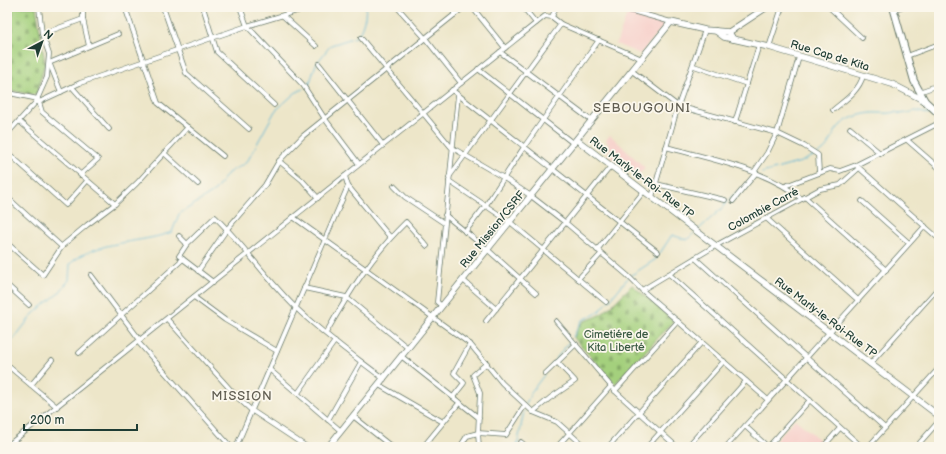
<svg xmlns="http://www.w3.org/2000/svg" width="946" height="454" font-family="'Balsamiq Sans',sans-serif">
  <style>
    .built { fill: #f7d0ca }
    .cemetery { fill: url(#cemetery-stones); stroke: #628658 }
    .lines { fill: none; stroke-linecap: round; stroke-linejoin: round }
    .stream { stroke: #57b4d5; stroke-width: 1 }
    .street-casing { stroke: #677868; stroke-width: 5.5 }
    .secondary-casing { stroke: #677868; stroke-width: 7 }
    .primary-casing { stroke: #677868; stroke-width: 8 }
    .street { stroke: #fff; stroke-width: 4 }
    .secondary { stroke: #fff; stroke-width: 5.5 }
    .primary { stroke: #fff; stroke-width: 6 }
    .labels { text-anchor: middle; stroke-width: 3.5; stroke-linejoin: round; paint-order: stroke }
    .street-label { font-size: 11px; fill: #1f3d34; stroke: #fbf7ec }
    .park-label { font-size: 11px; fill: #3a5a43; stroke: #fbf7ec }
    .quarter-label { font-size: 13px; letter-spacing: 1px; fill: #605d51; stroke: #fbf7ec }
  </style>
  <defs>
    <pattern id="cemetery-stones" width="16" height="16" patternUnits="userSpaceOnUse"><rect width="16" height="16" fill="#a4d07d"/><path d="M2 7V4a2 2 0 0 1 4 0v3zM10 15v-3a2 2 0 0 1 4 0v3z" fill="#85aa67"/></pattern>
  </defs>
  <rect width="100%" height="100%" fill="#fbf7ec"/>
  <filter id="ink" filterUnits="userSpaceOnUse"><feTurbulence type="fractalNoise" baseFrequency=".025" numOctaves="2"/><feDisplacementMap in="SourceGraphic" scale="8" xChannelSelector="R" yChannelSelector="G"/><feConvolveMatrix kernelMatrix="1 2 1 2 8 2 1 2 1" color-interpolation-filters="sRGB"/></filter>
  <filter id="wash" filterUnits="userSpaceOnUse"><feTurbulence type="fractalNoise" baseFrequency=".012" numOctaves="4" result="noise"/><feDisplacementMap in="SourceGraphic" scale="16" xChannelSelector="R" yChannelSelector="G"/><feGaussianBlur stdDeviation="0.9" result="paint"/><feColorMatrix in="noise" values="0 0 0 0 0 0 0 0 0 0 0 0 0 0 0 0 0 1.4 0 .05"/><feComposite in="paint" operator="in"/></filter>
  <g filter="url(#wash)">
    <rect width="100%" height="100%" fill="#ede6c9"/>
    <g class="built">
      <path d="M628 12 663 23 664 26 640 54 616 44Z"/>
      <path d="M610 135 645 168 640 173 626 170 607 154 610 149 606 140Z"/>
      <path d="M795 419 822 442 818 447H772L771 446Z"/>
    </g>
    <g class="cemetery">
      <path d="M7 7H36L45 63 36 95 13 91 7 87Z"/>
      <path d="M632 285 674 321 615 384 574 338C582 314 587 324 603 313 613 305 623 294 632 285Z"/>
    </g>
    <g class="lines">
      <g class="stream">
        <path d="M306 87 309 85 316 64 331 45 356 37 361 30 365 17 366 7"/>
        <path d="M818 154C834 146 830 132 843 123 852 116 868 112 879 113 885 113 889 114 895 112L901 114 916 111 928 114 933 113"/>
        <path d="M762 173 801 162 815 155"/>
        <path d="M698 230 721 209 730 198 742 188"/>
        <path d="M630 276 656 259 672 235 687 240 694 233"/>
        <path d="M608 302 628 278"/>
        <path d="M573 337 582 320C593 316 599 313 606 304"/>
        <path d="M7 342 13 340 33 314 59 293 69 280 70 264C95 240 140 244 172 232L179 214 215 191 228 173 247 162 275 111 295 93 303 89"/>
        <path d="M552 364 570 341"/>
        <path d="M526 404 532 391 544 375"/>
        <path d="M517 447 524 411"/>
      </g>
    </g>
  </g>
  <g filter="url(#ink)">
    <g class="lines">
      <defs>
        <g id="street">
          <path d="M83 7V19L89 46"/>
          <path d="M125 7 158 103 223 156"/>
          <path d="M163 7 186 73 249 129"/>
          <path d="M203 7 217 52 274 105"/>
          <path d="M240 7 247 26 303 85 325 119 359 164"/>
          <path d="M397 7 425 38 461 83"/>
          <path d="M454 7V15"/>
          <path d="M472 7 505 48"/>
          <path d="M523 7 536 23"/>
          <path d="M618 7 671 22"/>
          <path d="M829 7 862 38"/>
          <path d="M893 9 901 7"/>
          <path d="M283 16 316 46"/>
          <path d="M552 17 556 7"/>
          <path d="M42 34 83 19"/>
          <path d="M361 38 451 147 504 178 531 196 566 223 627 275 642 290 768 400"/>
          <path d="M769 47 782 7"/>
          <path d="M500 52 592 121"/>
          <path d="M907 56 939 44"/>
          <path d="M49 62 61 92"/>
          <path d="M49 63 118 34"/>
          <path d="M319 64 383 145"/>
          <path d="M694 66 747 84"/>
          <path d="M478 69 574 144"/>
          <path d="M632 71 678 106 777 133 804 146 818 155 819 173"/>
          <path d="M72 87 109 129"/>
          <path d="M7 90 14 94 38 99"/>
          <path d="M452 90 658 252"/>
          <path d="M919 92 939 85"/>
          <path d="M36 102H39L80 83 247 26 310 7"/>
          <path d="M39 102 42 112 98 159 80 175"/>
          <path d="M833 110C845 100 859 91 863 76"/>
          <path d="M19 121 115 204"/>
          <path d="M735 122 759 45"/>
          <path d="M850 128 880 153"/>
          <path d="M7 134 36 102 47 77 49 54 42 34 39 7"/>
          <path d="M907 140 939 168"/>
          <path d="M666 147C710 159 766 169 802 199"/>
          <path d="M7 152 66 205 87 181"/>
          <path d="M164 153 198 184"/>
          <path d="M279 161 302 180 318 198"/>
          <path d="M857 166 939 239"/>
          <path d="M754 172 767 153 777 133 799 57"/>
          <path d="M345 176 348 186 390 237"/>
          <path d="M449 177 561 24"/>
          <path d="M449 181 510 222 606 302"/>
          <path d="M656 184 725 200"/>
          <path d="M394 186 405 197 444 223"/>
          <path d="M785 186 830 169 840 171 856 165 939 123"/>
          <path d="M7 197 62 247"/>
          <path d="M652 197 678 106 705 30"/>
          <path d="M805 197 886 270"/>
          <path d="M733 201 756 173"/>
          <path d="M862 201 909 243"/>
          <path d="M445 215 488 250 536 293"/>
          <path d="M293 217 470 344 502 383 533 412 557 422 585 447"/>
          <path d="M766 218 858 300"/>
          <path d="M465 232 486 205 524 147 599 40"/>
          <path d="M179 236 187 244 215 217C244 245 267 280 296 308 323 334 354 356 384 379"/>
          <path d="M7 243 43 275 63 245 87 225 115 204 137 183 188 127"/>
          <path d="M187 244 179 256 213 282"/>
          <path d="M597 250 644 191"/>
          <path d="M695 258 885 428"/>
          <path d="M198 271 227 229 265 185 279 161 303 136 464 7"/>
          <path d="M669 274 862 447"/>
          <path d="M91 275 140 340"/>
          <path d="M578 279 601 254"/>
          <path d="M463 280 496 309"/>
          <path d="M7 285 29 305"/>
          <path d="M304 288 346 297 408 348"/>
          <path d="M642 290 715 246 820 189 840 185 859 168"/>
          <path d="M194 297 225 320 277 351"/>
          <path d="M442 306 437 302 458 95"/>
          <path d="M167 319 238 398 251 410 307 447"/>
          <path d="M486 321 611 166"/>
          <path d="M556 321 615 391 677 447"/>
          <path d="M326 333C348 294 373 254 406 222L427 246"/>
          <path d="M138 342 231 447"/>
          <path d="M79 353 183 259"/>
          <path d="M401 356 479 418"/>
          <path d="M870 364 939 287"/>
          <path d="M7 365 57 407"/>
          <path d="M269 369 341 431"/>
          <path d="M545 374 576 344"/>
          <path d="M31 385 52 360"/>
          <path d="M379 385 443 422"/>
          <path d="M615 391 678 321"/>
          <path d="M298 393 335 341"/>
          <path d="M453 397 464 383 454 373 470 344"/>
          <path d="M533 412 550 398 575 381 557 362"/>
          <path d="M353 416 392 447"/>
          <path d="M328 420 361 362"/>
          <path d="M745 426 768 447"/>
          <path d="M521 442 527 447"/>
          <path d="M7 446 545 16 552 17 561 24 642 59"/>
          <path d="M236 447 348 186"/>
          <path d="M423 447 460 402"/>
          <path d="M460 447 467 436 478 433 506 435 525 405"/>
          <path d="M479 447 478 433 480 393 473 375 487 363"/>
          <path d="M557 447 611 386"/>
          <path d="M608 447 702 342"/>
          <path d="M647 447 724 361"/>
          <path d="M687 447 746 381"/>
          <path d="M726 447 925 226"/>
          <path d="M768 447 810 400"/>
          <path d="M823 447 840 428"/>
          <path d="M868 447 939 368"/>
          <path d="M916 447 939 421"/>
        </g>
        <g id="secondary">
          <path d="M716 31 724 37 733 39"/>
          <path d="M729 32 733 39 769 47 892 84 925 101"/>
          <path d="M577 140 939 416"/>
          <path d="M328 447 671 22 705 30 729 32 767 7"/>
        </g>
        <path id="primary" d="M893 7 914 81 925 101 939 114"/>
      </defs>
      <use href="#street" class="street-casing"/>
      <use href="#secondary" class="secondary-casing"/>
      <use href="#primary" class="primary-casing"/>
      <use href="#street" class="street"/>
      <use href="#secondary" class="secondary"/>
      <use href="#primary" class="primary"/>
    </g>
  </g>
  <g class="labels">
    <g class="street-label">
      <text transform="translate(830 55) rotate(17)" y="4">Rue Cap de Kita</text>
      <text transform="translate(642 177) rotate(37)" y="4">Rue Marly-le-Roi- Rue TP</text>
      <text transform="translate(763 209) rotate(-29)" y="4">Colombie Carré</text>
      <text transform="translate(492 229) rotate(-51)" y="4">Rue Mission/CSRF</text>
      <text transform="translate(826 317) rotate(37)" y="4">Rue Marly-le-Roi-Rue TP</text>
    </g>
    <g class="park-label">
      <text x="616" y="338">Cimetiére de<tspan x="616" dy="13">Kita Liberté</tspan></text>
    </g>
    <g class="quarter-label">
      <text x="642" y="112">SEBOUGOUNI</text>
      <text x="242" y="400">MISSION</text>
    </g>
  </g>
  <rect width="946" height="454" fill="none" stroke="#fbf7ec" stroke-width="24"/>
  <g transform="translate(42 42) rotate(41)" stroke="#fbf7ec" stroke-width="3" paint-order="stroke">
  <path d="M0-3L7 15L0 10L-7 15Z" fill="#1f3d34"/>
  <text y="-6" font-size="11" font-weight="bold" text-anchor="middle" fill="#1f3d34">N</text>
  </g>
  <path d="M24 424v6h113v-6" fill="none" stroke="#1f3d34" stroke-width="2"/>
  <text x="30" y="424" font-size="12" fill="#1f3d34" stroke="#fbf7ec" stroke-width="3" paint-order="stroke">200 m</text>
</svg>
